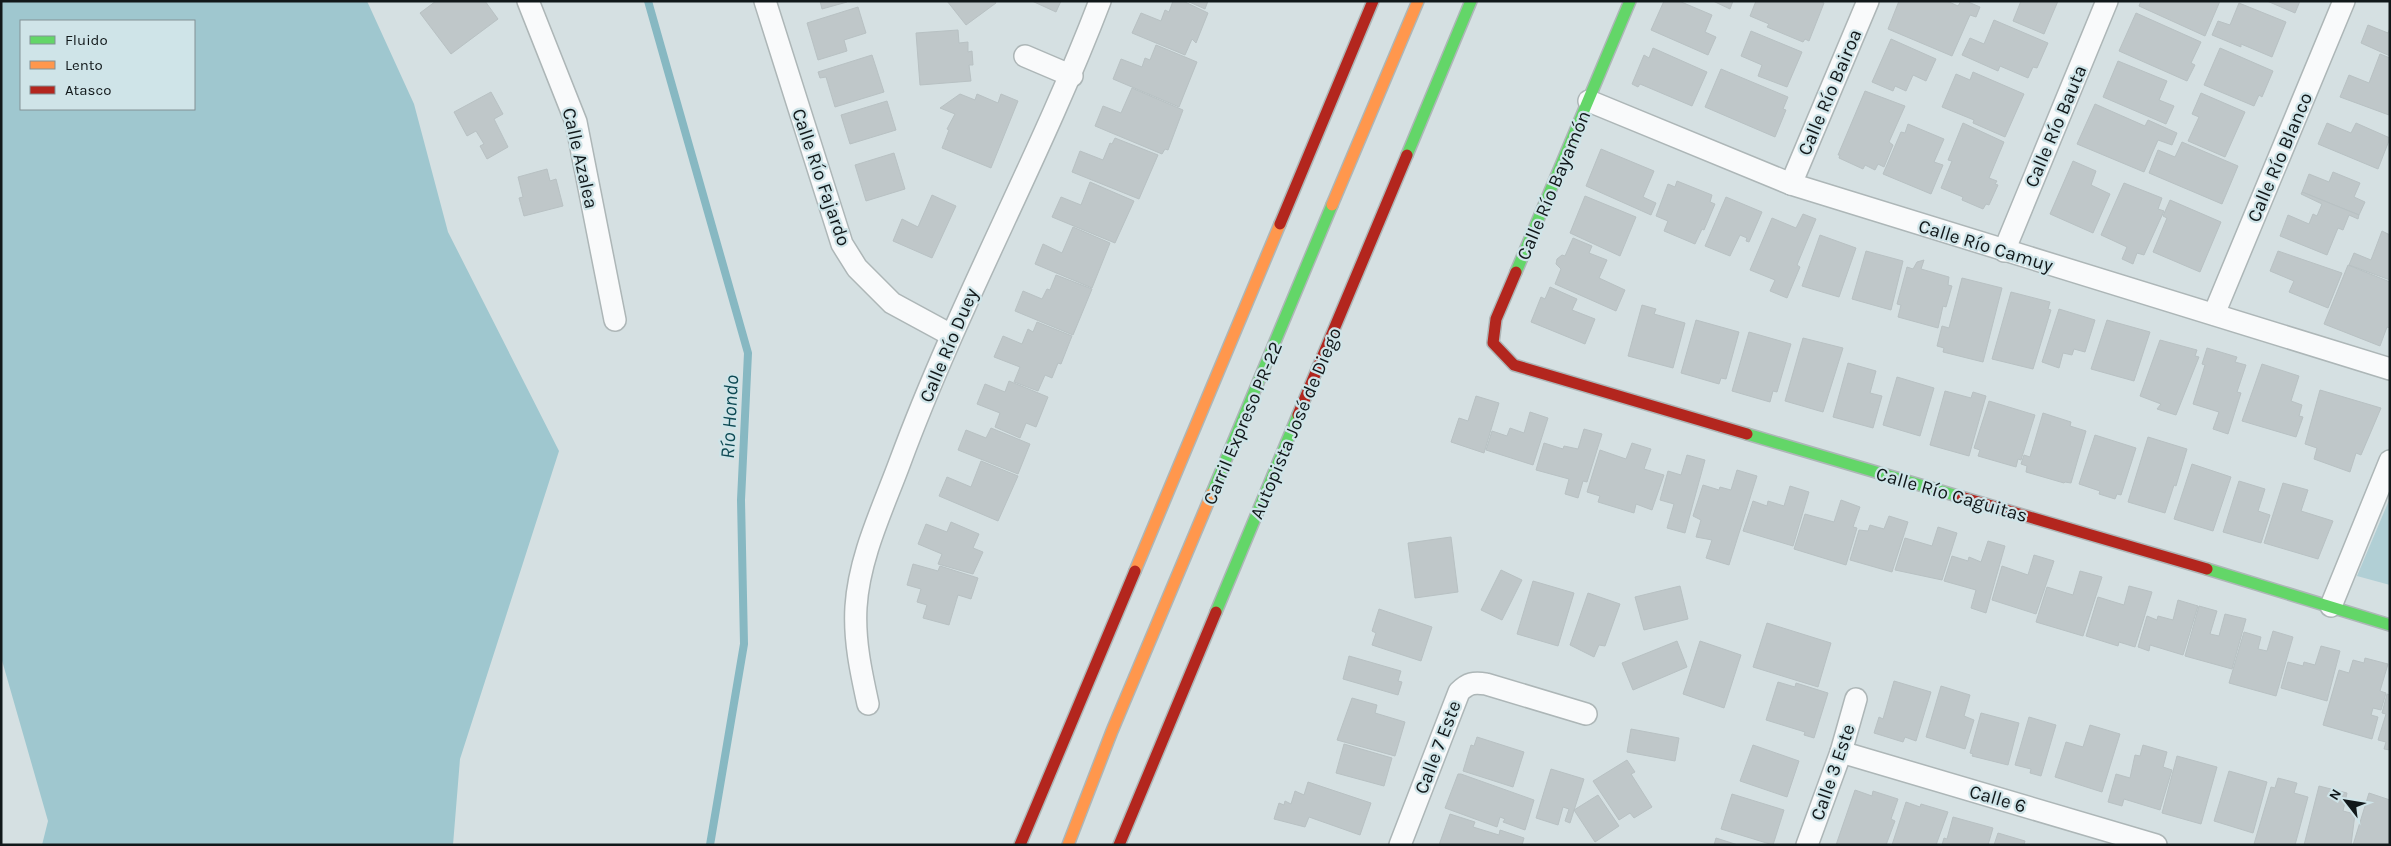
<svg xmlns="http://www.w3.org/2000/svg" width="2391" height="846" font-family="Karla,sans-serif">
  <style>
    .green { fill: #b1cfd5 }
    .forest { fill: #9fc7cf; fill-rule: evenodd }
    .lines { fill: none; stroke-linecap: round; stroke-linejoin: round }
    .stream { stroke: #87b8c2; stroke-width: 8 }
    .building { fill: #bfc7c9; stroke: #b8c1c3 }
    .street-casing { stroke: #adb6b7; stroke-width: 24 }
    .fast-casing { stroke: #adb6b7; stroke-width: 14 }
    .slow-casing { stroke: #adb6b7; stroke-width: 14 }
    .jam-casing { stroke: #adb6b7; stroke-width: 14 }
    .street { stroke: #f9fafb; stroke-width: 21 }
    .fast { stroke: #63d668; stroke-width: 11 }
    .slow { stroke: #ff974d; stroke-width: 11 }
    .jam { stroke: #b3261e; stroke-width: 11 }
    .labels { text-anchor: middle; stroke-width: 4.5; stroke-linejoin: round; paint-order: stroke }
    .street-label { font-size: 19px; fill: #11181a; stroke: #cfe4e8 }
    .water-label { font-size: 20px; font-style: italic; fill: #0d4953; stroke: #cfe4e8 }
  </style>
  <rect width="100%" height="100%" fill="#d5e0e2"/>
  <path class="green" d="M2390 498V585L2357 576Z"/>
  <path class="forest" d="M1 1H367L414 104 448 232 559 451 460 759 453 845H42L48 821 1 657ZM21 21H194V109H21Z"/>
  <g class="lines">
    <path class="stream" d="M648 1 748 353 741 500 744 644 710 845"/>
  </g>
  <g class="building">
    <path d="M436 1H485L498 19 451 54 420 13Z"/>
    <path d="M820 1H846L847 2 822 9Z"/>
    <path d="M947 1H995L996 3 966 25Z"/>
    <path d="M1032 1H1061L1056 12Z"/>
    <path d="M1173 1H1183L1208 13 1196 43 1192 39 1185 55 1132 33 1141 13 1161 21 1165 10 1169 12Z"/>
    <path d="M1187 1H1208L1205 9Z"/>
    <path d="M1664 1H1679L1712 15 1705 32 1716 37 1708 55 1651 30Z"/>
    <path d="M1713 1H1733L1730 9Z"/>
    <path d="M1756 1H1820L1824 3 1809 41 1805 39 1803 42 1767 27 1769 24 1750 16Z"/>
    <path d="M1899 1H1947L1958 6 1961 1H1966L1980 7 1976 17 1970 15 1952 56 1888 29Z"/>
    <path d="M2021 1H2058L2044 34 2013 21Z"/>
    <path d="M2141 1H2220L2205 36 2139 6Z"/>
    <path d="M2267 1H2300L2295 13Z"/>
    <path d="M2239 3 2286 22 2272 57 2241 44V47L2212 35 2218 21 2230 25Z"/>
    <path d="M858 7 866 33 844 40 847 51 818 60 807 23Z"/>
    <path d="M2136 13 2201 42 2191 63 2195 65 2187 81 2119 51Z"/>
    <path d="M1994 20 2048 43 2037 68 2033 67 2028 78 2000 66 1998 71 1962 55 1970 38 1984 44Z"/>
    <path d="M2368 25 2388 33 2390 28V56L2361 43Z"/>
    <path d="M958 30 959 43 968 42V52L972 51 973 65H969L971 81 920 85 916 33Z"/>
    <path d="M1751 31 1802 52 1787 87 1758 76 1762 65 1741 56Z"/>
    <path d="M1891 39 1936 59 1926 81 1913 75 1906 91 1895 86 1893 91 1872 82Z"/>
    <path d="M1156 45 1197 62 1179 107 1113 79 1121 59 1142 67 1145 58 1150 60Z"/>
    <path d="M1653 48 1707 72 1692 106 1640 84 1638 87 1632 84 1644 55 1649 58Z"/>
    <path d="M2220 48 2273 71 2262 97 2259 95 2254 106 2204 85Z"/>
    <path d="M2380 54 2390 58 2389 115 2340 97 2349 75 2369 83Z"/>
    <path d="M872 55 884 92 835 107 826 77 820 78 818 72Z"/>
    <path d="M2118 61 2167 81 2159 100 2174 106 2166 124 2103 97Z"/>
    <path d="M1721 69 1788 97 1783 109 1786 110 1775 137 1705 107Z"/>
    <path d="M1973 72 2024 94 2005 137 1973 123 1974 120 1942 107 1956 74 1970 80Z"/>
    <path d="M1132 88 1183 110 1168 150 1165 149 1162 154 1095 126 1103 106 1121 113Z"/>
    <path d="M1865 91 1905 106 1889 142 1893 145 1884 167 1878 164 1875 170 1865 165 1863 169 1839 158 1840 155H1838Z"/>
    <path d="M491 92 503 114 494 119 508 147 487 159 480 146 484 144 476 131 467 136 454 112Z"/>
    <path d="M2201 93 2245 112 2225 157 2188 141 2199 117 2192 114Z"/>
    <path d="M960 94 975 100 977 94 998 103 1001 94 1018 101 991 168 942 148 949 130 947 129 955 114 940 108Z"/>
    <path d="M887 101 896 130 850 144 841 115Z"/>
    <path d="M2095 104 2145 126 2148 120 2177 133 2172 145 2158 140 2144 172 2077 144Z"/>
    <path d="M1963 123 2004 142 1989 178 1997 181 1995 184 1998 185 1989 205 1986 204 1983 209 1962 200 1963 197 1941 188 1952 161 1948 160Z"/>
    <path d="M2327 123 2351 133 2356 123 2390 138 2378 169 2318 144Z"/>
    <path d="M1908 124 1944 139 1934 162 1943 165 1931 194 1883 174 1901 132 1905 133Z"/>
    <path d="M1115 138 1158 155 1139 199 1072 172 1080 151 1103 160 1110 143 1112 144Z"/>
    <path d="M2182 142 2238 166 2222 204 2149 173 2158 150 2175 157Z"/>
    <path d="M1601 149 1654 171 1643 197 1656 203 1651 215 1586 186Z"/>
    <path d="M894 153 905 189 866 201 855 165Z"/>
    <path d="M2073 161 2096 171 2091 185 2110 194 2093 233 2050 214Z"/>
    <path d="M547 169 550 181 556 179 563 206 524 216 519 198 523 197 518 177Z"/>
    <path d="M2333 172 2360 183 2354 197 2365 202 2359 215 2302 192 2309 174 2329 182Z"/>
    <path d="M1677 181 1712 195 1710 202 1715 204 1704 230 1702 229 1695 244 1664 231 1668 221 1656 216 1668 184 1675 187Z"/>
    <path d="M1090 182 1134 201 1115 243 1052 217 1061 197 1081 205Z"/>
    <path d="M2124 183 2162 198 2158 209 2164 211 2144 255 2137 253 2133 264 2122 259 2127 247 2101 235Z"/>
    <path d="M2302 192 2359 215 2358 219 2349 215 2343 230 2338 228 2327 255 2280 236 2288 215 2309 224 2313 214 2317 216 2322 204 2301 194Z"/>
    <path d="M932 195 956 206 932 258 893 241 902 219 918 227Z"/>
    <path d="M1585 196 1636 217 1620 256 1570 233Z"/>
    <path d="M1726 197 1762 212 1749 242 1746 241 1747 238 1740 235 1730 256 1705 246Z"/>
    <path d="M2170 200 2221 222 2200 272 2153 252 2167 218 2163 216Z"/>
    <path d="M1803 214 1816 219 1797 265 1800 267 1787 298 1770 291 1775 280 1750 270 1772 218 1796 228Z"/>
    <path d="M1073 227 1110 243 1092 288 1035 264 1043 244 1062 253Z"/>
    <path d="M2382 231 2390 235V280L2349 265 2354 253 2371 260Z"/>
    <path d="M1820 235 1856 248 1839 297 1802 286Z"/>
    <path d="M1573 238 1592 246 1589 253 1607 260 1599 278 1625 290 1616 311 1555 284 1561 269 1556 264 1557 259 1562 255 1565 256Z"/>
    <path d="M1866 251 1903 261 1891 310 1852 299Z"/>
    <path d="M2278 251 2342 273 2328 308 2289 292 2294 281 2270 271Z"/>
    <path d="M1924 260 1921 269 1949 277 1948 285 1952 286 1946 307 1943 306 1938 328 1898 317 1901 305 1897 304 1907 267 1913 269 1917 262Z"/>
    <path d="M2348 265 2390 282V328L2387 327 2380 346 2324 324Z"/>
    <path d="M1056 275 1092 289 1073 335 1015 311 1023 291 1042 299 1047 289 1050 290Z"/>
    <path d="M1962 278 2002 288 1983 362 1943 352 1944 348 1937 346 1942 326 1949 328Z"/>
    <path d="M1550 287 1577 299 1572 310 1595 319 1585 344 1531 322 1541 297 1545 299Z"/>
    <path d="M2011 292 2050 302 2048 309 2051 310 2033 369 1992 359Z"/>
    <path d="M1642 305 1656 309 1654 314 1685 323 1673 368 1628 356Z"/>
    <path d="M2059 309 2095 320 2085 352 2074 349 2072 355 2063 353 2059 368 2042 362Z"/>
    <path d="M1696 320 1739 332 1726 379 1721 378 1719 384 1681 373Z"/>
    <path d="M2107 320 2150 332 2134 381 2091 369Z"/>
    <path d="M1037 322 1072 336 1061 364 1058 363 1052 378 1045 375 1038 391 1014 382 1020 367 994 357 1003 336 1022 344 1028 329 1033 332Z"/>
    <path d="M1749 332 1791 344 1777 392 1773 391 1770 402 1732 391Z"/>
    <path d="M1803 338 1843 348 1823 412 1785 401Z"/>
    <path d="M2160 340 2197 350 2195 356 2199 357 2176 415 2157 409 2161 404 2140 396Z"/>
    <path d="M2207 348 2237 357 2235 362 2246 365 2237 392 2241 393 2228 434 2213 429 2219 412 2193 404 2205 365 2202 364Z"/>
    <path d="M1848 363 1876 371 1870 393 1882 396 1873 428 1833 417Z"/>
    <path d="M2262 364 2299 376 2291 401 2302 405 2299 416 2303 417 2296 437 2242 421Z"/>
    <path d="M1897 377 1934 388 1920 436 1883 425Z"/>
    <path d="M1009 381 1048 397 1036 427 1026 423 1020 438 995 427 1000 413 977 404 985 384 1005 392Z"/>
    <path d="M2320 390 2381 408 2361 455 2356 453 2350 472 2314 459 2317 448 2305 444Z"/>
    <path d="M1945 391 1971 398 1973 392 1986 396 1969 456 1930 445Z"/>
    <path d="M1476 396 1499 403 1484 453 1451 442 1459 418 1468 421Z"/>
    <path d="M1989 401 2035 415 2021 460 2018 459 2016 467 1978 456 1980 450 1974 448Z"/>
    <path d="M1530 412 1548 418 1533 465 1486 450 1492 431 1507 436 1510 428 1524 433Z"/>
    <path d="M2043 413 2071 422 2070 426 2086 431 2071 483 2065 482 2064 483 2026 472 2027 466 2021 464 2024 455 2030 457Z"/>
    <path d="M991 428 1030 444 1018 474 958 450 966 430 986 438Z"/>
    <path d="M1584 429 1602 434 1587 482 1583 481 1578 498 1565 494 1569 479 1536 470 1544 443 1563 449 1564 446 1578 449Z"/>
    <path d="M2095 435 2136 448 2121 495 2117 494 2115 499 2099 494 2100 491 2079 484Z"/>
    <path d="M2148 437 2187 449 2176 486 2174 485 2165 513 2128 502Z"/>
    <path d="M1632 443 1651 449 1644 469 1664 475 1652 510 1636 504 1634 513 1598 502 1600 496 1587 492 1600 450 1626 459Z"/>
    <path d="M1687 455 1705 460 1685 533 1667 528 1674 504 1660 500 1668 471 1681 475Z"/>
    <path d="M981 461 1018 476 998 521 939 496 947 477 971 487Z"/>
    <path d="M2192 464 2231 477 2213 531 2174 519Z"/>
    <path d="M1737 470 1757 476 1729 565 1706 558 1712 540 1696 537 1701 520 1693 516 1703 485 1719 490 1720 487 1731 490Z"/>
    <path d="M2239 481 2265 489 2258 511 2270 515 2261 543 2223 532Z"/>
    <path d="M2283 483 2308 490 2301 511 2333 521 2318 559 2264 543Z"/>
    <path d="M1790 486 1809 492 1793 546 1743 531 1753 501 1767 506 1768 501 1784 506Z"/>
    <path d="M1841 500 1860 507 1853 527 1857 528 1846 565 1794 549 1805 514 1834 522Z"/>
    <path d="M1889 516 1908 522 1892 572 1850 560 1859 530 1868 531 1870 525 1884 529Z"/>
    <path d="M951 522 979 534 973 548 983 552 973 574 938 564 942 554 918 544 926 524 947 532Z"/>
    <path d="M1938 527 1957 533 1942 580 1895 570 1905 538 1932 546Z"/>
    <path d="M1451 537 1458 592 1415 598 1408 543Z"/>
    <path d="M1988 541 2005 546 1986 613 1971 608 1976 590 1944 581 1952 556 1968 561 1969 557 1981 562Z"/>
    <path d="M2034 555 2054 561 2036 614 1992 600 2002 566 2028 575Z"/>
    <path d="M913 564 938 571 940 566 978 578 971 599 958 595 949 625 923 618 927 605 917 602 921 589 907 585Z"/>
    <path d="M1501 570 1522 580 1502 620 1481 610Z"/>
    <path d="M2080 571 2102 577 2083 636 2036 622 2047 587 2073 595Z"/>
    <path d="M1533 581 1574 593 1558 646 1517 634Z"/>
    <path d="M1680 586 1688 619 1644 630 1635 597Z"/>
    <path d="M2129 586 2152 592 2135 647 2119 642 2118 646 2086 636 2098 597 2124 605Z"/>
    <path d="M1588 593 1620 604 1605 646 1599 645 1594 657 1570 645Z"/>
    <path d="M2178 600 2198 606 2183 655 2150 645 2149 651 2138 647 2147 616 2157 620 2158 616 2173 620Z"/>
    <path d="M2199 606 2217 611 2210 634 2219 636 2225 614 2246 619 2232 669 2185 656Z"/>
    <path d="M1379 609 1432 627 1421 661 1372 645 1376 633 1372 631Z"/>
    <path d="M1767 623 1831 643 1818 687 1753 667Z"/>
    <path d="M2273 631 2293 637 2276 696 2229 683 2244 632 2261 637 2258 649 2267 651Z"/>
    <path d="M1677 641 1687 667 1633 690 1622 663Z"/>
    <path d="M1700 641 1741 655 1724 708 1683 694Z"/>
    <path d="M2321 646 2340 651 2327 701 2281 688 2288 662 2303 666 2304 662 2315 665Z"/>
    <path d="M1349 656 1401 671 1398 681 1402 682 1398 695 1343 679Z"/>
    <path d="M2365 658 2388 664 2380 691 2386 693 2381 710 2373 708 2371 715 2378 717 2372 739 2323 725 2339 670 2349 673 2353 660 2364 663Z"/>
    <path d="M1894 681 1931 692 1916 741 1905 737 1903 742 1874 733 1879 717 1883 719Z"/>
    <path d="M1778 682 1795 687 1796 683 1828 693 1814 738 1804 735 1805 732 1766 720Z"/>
    <path d="M1941 686 1970 695 1964 716 1974 720 1965 749 1926 737Z"/>
    <path d="M2387 694 2390 695V750L2384 749 2386 742 2378 740 2386 714 2382 713Z"/>
    <path d="M1352 698 1377 705 1375 713 1405 722 1395 756 1337 740Z"/>
    <path d="M1981 713 2019 723 2008 765 1972 756 1973 754 1970 753Z"/>
    <path d="M2029 717 2056 725 2041 776 2030 773 2031 769 2015 765Z"/>
    <path d="M2090 725 2120 734 2102 792 2055 777 2066 742 2083 747Z"/>
    <path d="M1631 729 1679 738 1675 761 1627 752Z"/>
    <path d="M1477 737 1524 752 1513 787 1463 771 1471 745 1474 746Z"/>
    <path d="M1344 744 1392 758 1384 786 1336 773Z"/>
    <path d="M1753 745 1799 761 1787 797 1740 781Z"/>
    <path d="M2143 745 2167 752 2163 767 2172 770 2160 810 2124 799 2122 806 2108 802 2116 774 2130 778 2135 755 2140 756Z"/>
    <path d="M2177 756 2217 767 2201 824 2162 813Z"/>
    <path d="M1627 760 1635 772 1631 774 1652 807 1634 818 1630 813 1619 820 1593 781Z"/>
    <path d="M1551 769 1584 779 1570 823 1565 821 1569 809 1563 807 1558 825 1536 818Z"/>
    <path d="M2229 771 2267 782 2253 833 2214 821Z"/>
    <path d="M1458 774H1461L1534 800 1525 830 1503 822 1505 819 1500 817 1497 827 1445 808Z"/>
    <path d="M2278 778 2297 783 2294 793 2308 797 2295 845 2254 844 2271 787 2275 788Z"/>
    <path d="M1308 782 1371 803 1360 835 1309 817 1305 827 1274 819 1279 803 1284 805 1285 801 1291 804 1295 791 1304 795Z"/>
    <path d="M2319 786 2347 793 2343 811 2355 814 2351 845H2304Z"/>
    <path d="M1855 790 1872 796 1873 791 1898 799 1891 819 1895 821 1886 845H1836Z"/>
    <path d="M2369 793 2390 800V845H2353Z"/>
    <path d="M1732 794 1784 810 1773 845 1721 829Z"/>
    <path d="M1598 795 1619 826 1595 842 1574 810Z"/>
    <path d="M1906 802 1920 807 1921 804 1948 812 1936 845H1892Z"/>
    <path d="M1450 814 1475 822 1473 827 1499 835 1500 830 1524 838 1522 845H1439Z"/>
    <path d="M1953 817 1993 828 1988 845H1942L1944 838 1947 839Z"/>
    <path d="M1998 833 2025 841 2024 845H1994Z"/>
    <path d="M1716 838 1738 845H1714Z"/>
  </g>
  <g class="lines">
    <defs>
      <g id="street">
        <path d="M528 1 576 122 615 320"/>
        <path d="M765 1 842 244 857 268 892 303 951 335"/>
        <path d="M1025 56 1072 76"/>
        <path d="M1589 101 1791 184 2390 369"/>
        <path d="M1791 184 1868 1"/>
        <path d="M2004 251 2107 1"/>
        <path d="M2214 314 2344 1"/>
        <path d="M2331 606 2390 461"/>
        <path d="M868 704C861 672 854 640 856 607 859 557 883 508 900 462 958 305 1040 158 1100 1"/>
        <path d="M1841 752 2156 845"/>
        <path d="M1400 845 1459 692C1468 683 1474 682 1486 684L1586 714"/>
        <path d="M1807 845 1841 752 1856 699"/>
      </g>
      <g id="fast">
        <path d="M1407 155 1471 1"/>
        <path d="M1516 272 1630 1"/>
        <path d="M1747 434 1961 497"/>
        <path d="M1212 493 1332 205"/>
        <path d="M2207 569 2390 625"/>
        <path d="M1216 612 1298 415"/>
      </g>
      <g id="slow">
        <path d="M1332 205 1418 1"/>
        <path d="M1135 571 1280 224"/>
        <path d="M1068 845 1112 731 1212 493"/>
      </g>
      <g id="jam">
        <path d="M1280 224 1373 1"/>
        <path d="M1516 272 1496 319 1493 343 1514 365 1747 434"/>
        <path d="M1298 415 1407 155"/>
        <path d="M1961 497 2207 569"/>
        <path d="M1020 845 1135 571"/>
        <path d="M1119 845 1216 612"/>
      </g>
    </defs>
    <use href="#street" class="street-casing"/>
    <use href="#fast" class="fast-casing"/>
    <use href="#slow" class="slow-casing"/>
    <use href="#jam" class="jam-casing"/>
    <use href="#street" class="street"/>
    <use href="#fast" class="fast"/>
    <use href="#slow" class="slow"/>
    <use href="#jam" class="jam"/>
  </g>
  <g class="labels">
    <g class="street-label">
      <text transform="translate(1829 92) rotate(-67)" y="7">Calle Río Bairoa</text>
      <text transform="translate(2055 126) rotate(-67)" y="7">Calle Río Bauta</text>
      <text transform="translate(2279 157) rotate(-67)" y="7">Calle Río Blanco</text>
      <text transform="translate(581 158) rotate(77)" y="7">Calle Azalea</text>
      <text transform="translate(822 177) rotate(71)" y="7">Calle Río Fajardo</text>
      <text transform="translate(1553 185) rotate(-67)" y="7">Calle Río Bayamón</text>
      <text transform="translate(1986 245) rotate(17)" y="7">Calle Río Camuy</text>
      <text transform="translate(948 345) rotate(-67)" y="7">Calle Río Duey</text>
      <text transform="translate(1242 423) rotate(-67)" y="7">Carril Expreso PR-22</text>
      <text transform="translate(1295 423) rotate(-67)" y="7">Autopista José de Diego</text>
      <text transform="translate(1952 494) rotate(16)" y="7">Calle Río Caguitas</text>
      <text transform="translate(1437 747) rotate(-69)" y="7">Calle 7 Este</text>
      <text transform="translate(1832 772) rotate(-71)" y="7">Calle 3 Este</text>
      <text transform="translate(1998 798) rotate(16)" y="7">Calle 6</text>
    </g>
    <g class="water-label">
      <text transform="translate(729 417) rotate(-87)" y="7">Río Hondo</text>
    </g>
  </g>
  <rect width="2391" height="846" fill="none" stroke="#11181a" stroke-width="5"/>
  <rect x="20" y="20" width="175" height="90" fill="#cfe4e8" stroke="#839296"/>
  <rect x="30" y="36" width="25" height="8" fill="#63d668" stroke="#839296"/>
  <text x="65" y="45" font-size="15" fill="#11181a">Fluido</text>
  <rect x="30" y="61" width="25" height="8" fill="#ff974d" stroke="#839296"/>
  <text x="65" y="70" font-size="15" fill="#11181a">Lento</text>
  <rect x="30" y="86" width="25" height="8" fill="#b3261e" stroke="#839296"/>
  <text x="65" y="95" font-size="15" fill="#11181a">Atasco</text>
  <g transform="translate(2346 801) rotate(301)" stroke="#cfe4e8" stroke-width="4" paint-order="stroke">
  <path d="M0-4L9 19L0 12L-9 19Z" fill="#11181a"/>
  <text y="-8" font-size="14" font-weight="bold" text-anchor="middle" fill="#11181a">N</text>
  </g>
</svg>
